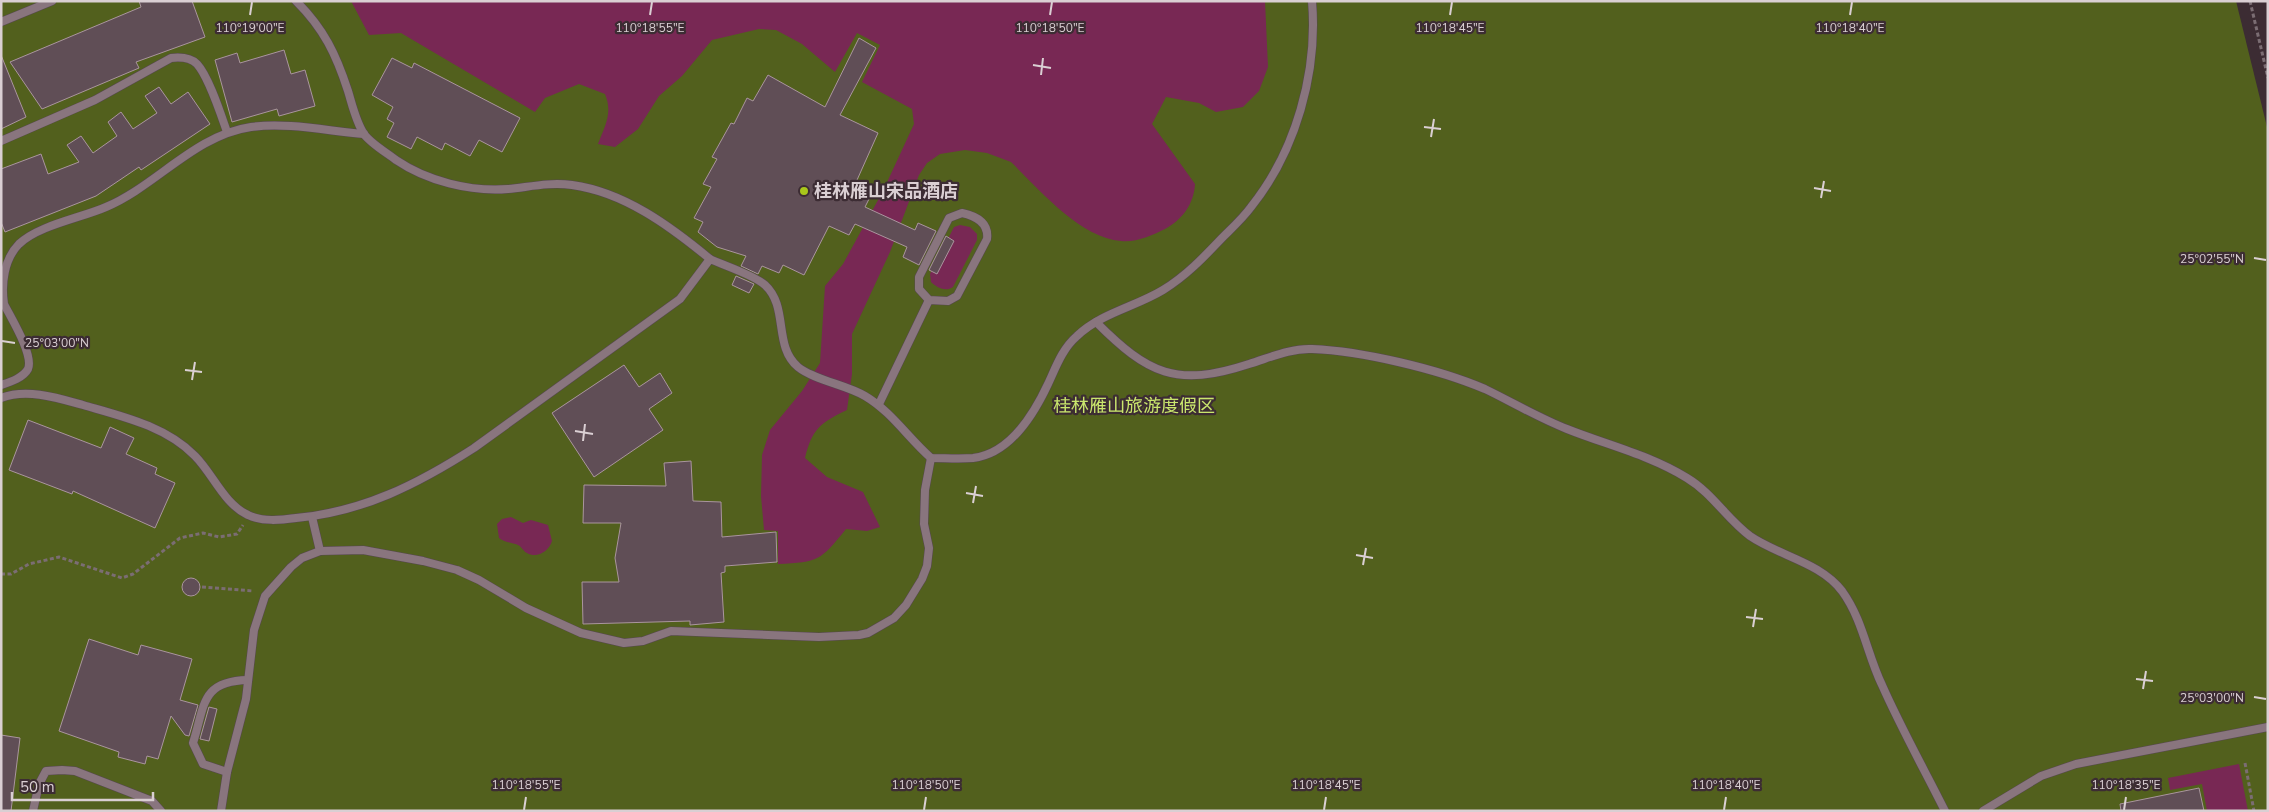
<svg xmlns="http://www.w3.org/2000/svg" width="2269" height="812" font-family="'Nunito Sans','Noto Sans SC',sans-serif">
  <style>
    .green { fill: #52601d }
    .water { fill: #782854 }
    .building { fill: #604e56; stroke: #aa959e }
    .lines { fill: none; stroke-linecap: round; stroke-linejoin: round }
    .lane-casing { stroke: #56484f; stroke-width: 9 }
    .path { stroke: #7b6d73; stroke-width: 3; stroke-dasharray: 4 2.5; stroke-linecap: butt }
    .lane { stroke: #89757e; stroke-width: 8 }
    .ticks { fill: none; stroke: #dacfd3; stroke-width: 2 }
    .poi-dot { fill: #a9c71b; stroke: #3c2c33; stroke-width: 2 }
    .labels { text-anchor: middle; stroke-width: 4.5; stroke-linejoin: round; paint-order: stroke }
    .poi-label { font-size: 18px; font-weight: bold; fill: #dacfd3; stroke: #3c2c33; text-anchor: start }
    .park-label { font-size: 18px; fill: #cae66d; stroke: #3c2c33 }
    .ticks-label { font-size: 12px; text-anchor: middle; fill: #dacfd3; stroke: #3c2c33; stroke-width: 4.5; stroke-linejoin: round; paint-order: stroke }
  </style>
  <rect width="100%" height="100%" fill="#3c2c33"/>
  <path class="green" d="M1 1H2236L2268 131V811H1Z"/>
  <g class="water">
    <path d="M351 1H1265L1268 67 1259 91 1243 107 1216 112 1199 103 1166 97 1152 124 1195 184C1194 204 1182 220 1165 229 1153 235 1135 243 1121 241 1079 237 1040 190 1011 162L987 153 965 150 940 154 927 163 919 175 890 252 852 334V374L847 410C820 423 812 429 805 458L827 477 863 492 880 527 867 531 846 529C820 561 819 562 778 564V531L764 530 761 496 762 455 770 430 802 391 820 363 825 286 843 264 883 191 914 124 912 109 862 82 880 45 857 33 835 72 802 44 776 30 759 29 712 40 682 76 659 96 638 129 615 147 598 144C605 126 613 113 605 94L579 84 545 98 535 112 401 33 369 35Z"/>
    <path d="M960 225 970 227 977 234V240L953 287C946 292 937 288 931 282L930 274 954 227Z"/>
    <path d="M511 517 523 523 531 520 548 525 552 541C549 551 537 559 527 553 523 551 522 547 518 545 512 542 505 543 499 538L497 524 502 519Z"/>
    <path d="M2239 764 2248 811H2207L2202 784 2170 790 2168 778Z"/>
  </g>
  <g class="building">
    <path d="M139 1H192L205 37 136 62 139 68 42 109 10 62 141 7Z"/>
    <path d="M859 38 876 48 840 115 878 133 853 189 870 197 865 207 915 230 918 223 936 231 919 265 903 257 907 247 855 224 849 235 829 226 804 275 783 265 779 273 762 266 758 274 741 266 746 256 717 247 698 232 703 222 694 218 711 187 703 184 717 159 712 157 731 123 734 124 747 98 753 101 768 75 825 107Z"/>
    <path d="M284 50 291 74 305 70 315 106 279 116 277 109 232 122 215 60 237 53 240 63Z"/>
    <path d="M1 55 26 117 1 129Z"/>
    <path d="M392 58 412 68 414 63 520 118 502 152 479 140 470 156 445 143 442 150 417 137 411 149 387 137 394 123 387 119 393 107 372 95Z"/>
    <path d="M159 87 171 104 188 92 210 124 141 170 139 167 96 196 5 232 1 222V169L41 154 48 174 79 162 67 145 81 136 93 153 117 136 108 122 121 112 133 129 157 113 145 96Z"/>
    <path d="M946 236 954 241 937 274 929 270Z"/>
    <path d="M736 276 754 284 749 293 732 285Z"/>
    <path d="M624 365 639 387 660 373 672 393 649 409 663 430 594 477 552 413Z"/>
    <path d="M28 420 101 448 110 427 134 438 126 454 157 468 155 474 175 483 155 528 73 491 72 494 9 470Z"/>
    <path d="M691 461 693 501 721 502 722 537 776 532 777 562 725 566V572L721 573 724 622 690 625V621L583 624 582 582H619L615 558 621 523H583L584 485 666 486 664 463Z"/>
    <circle cx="191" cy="587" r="9"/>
    <path d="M89 639 138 655 141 645 192 659 180 700 198 705 189 736 185 735 171 716 158 759 147 756 145 764 118 757 119 752 59 731Z"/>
    <path d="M209 707 217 709 209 741 200 739Z"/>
    <path d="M1 735 20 738 11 811H1Z"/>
    <path d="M2199 788 2204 811H2121L2120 804Z"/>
  </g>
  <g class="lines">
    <defs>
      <g id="lane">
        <path d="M296 1C324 29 336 54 348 91 352 104 356 122 364 134 370 143 387 153 396 160 427 181 470 192 508 189 529 187 549 182 572 185 624 192 670 226 710 259"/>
        <path d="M1 22 52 1"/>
        <path d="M1 141 95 100 171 58C180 57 190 57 197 64 209 77 221 115 227 132"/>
        <path d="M1096 322C1148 374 1176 388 1249 364 1269 358 1290 348 1312 349 1362 351 1438 369 1485 389 1512 402 1539 418 1567 429 1607 445 1650 455 1687 478 1712 493 1727 519 1750 536 1779 556 1820 562 1842 591 1863 620 1867 654 1882 685 1901 728 1924 769 1945 811"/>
        <path d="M1 385C10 382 23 378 28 369 34 355 11 318 4 304 1 284 4 259 19 244 39 225 81 218 106 207 156 186 195 135 251 127 287 122 328 131 364 134"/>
        <path d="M1 398C27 388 58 398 83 405 121 416 166 426 195 456 213 474 224 504 248 515 262 522 281 520 296 518 363 512 418 484 474 448L680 299 710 259C725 266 754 275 765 285 789 307 773 346 798 367 814 380 847 385 865 396 892 412 908 438 931 458 945 458 959 459 973 458 1010 454 1034 414 1048 384 1056 367 1062 349 1077 336 1101 313 1135 307 1163 290 1186 276 1204 257 1223 237 1232 228 1243 218 1251 207 1296 151 1318 72 1312 1"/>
        <path d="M879 404 929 300 948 301 957 296 987 239C989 223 976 216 962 213L949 218 919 277V289L929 300"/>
        <path d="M312 517 320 551"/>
        <path d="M227 772 203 764 193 743C205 705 201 681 248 680"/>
        <path d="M33 811 39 784 46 771 62 770 75 771 152 801 161 811"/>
        <path d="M221 811 227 772 246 699 254 630 265 596 291 567 302 558 320 551 363 550 423 561 457 570 479 580 526 608 581 633 624 643 643 641 671 631 819 637 859 635 868 633 894 618 906 605 922 579 927 566 929 548 924 524 925 490 931 458"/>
        <path d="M1983 811 2041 776 2076 764 2268 727"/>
      </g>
    </defs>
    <use href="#lane" class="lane-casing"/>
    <g class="path">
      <path d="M2250 1 2268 78"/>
      <path d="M1 574H11L29 564 59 557 122 578 133 574 180 538 203 533 219 537 237 534 243 525"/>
      <path d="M202 587 253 591"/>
      <path d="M2245 763 2254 811"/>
    </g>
    <use href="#lane" class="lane"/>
  </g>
  <path class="ticks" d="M250 15 252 2M650 15 652 2M1050 15 1052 2M1450 15 1452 2M1850 15 1852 2M1033 65 1051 68M1041 75 1043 58M1424 127 1441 129M1431 137 1434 119M1814 188 1831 191M1821 198 1824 181M2254 258 2266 260M2 341 15 343M185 370 202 372M192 380 195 362M575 431 593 434M583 441 585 424M966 493 983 496M973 503 976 486M1356 555 1373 558M1363 565 1366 548M1746 617 1763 619M1753 627 1756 609M2136 679 2153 681M2143 689 2146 671M2254 697 2266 699M524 810 526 797M924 810 926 797M1324 810 1326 797M1724 810 1726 797M2124 810 2126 797"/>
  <circle class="poi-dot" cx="804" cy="191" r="5"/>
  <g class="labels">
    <g class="poi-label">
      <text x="814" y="197">桂林雁山宋品酒店</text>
    </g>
    <g class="park-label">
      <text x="1134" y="412">桂林雁山旅游度假区</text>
    </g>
  </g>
  <g class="ticks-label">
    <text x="250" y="32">110°19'00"E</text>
    <text x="650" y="32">110°18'55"E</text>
    <text x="1050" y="32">110°18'50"E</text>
    <text x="1450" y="32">110°18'45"E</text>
    <text x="1850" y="32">110°18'40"E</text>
    <text x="2212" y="263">25°02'55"N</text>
    <text x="57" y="347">25°03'00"N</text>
    <text x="2212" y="702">25°03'00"N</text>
    <text x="526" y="789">110°18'55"E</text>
    <text x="926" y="789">110°18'50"E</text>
    <text x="1326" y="789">110°18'45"E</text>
    <text x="1726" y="789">110°18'40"E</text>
    <text x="2126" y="789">110°18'35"E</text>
  </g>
  <rect width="2269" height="812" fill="none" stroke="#dacfd3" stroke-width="5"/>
  <path d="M12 792v8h141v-8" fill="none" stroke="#dacfd3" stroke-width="2.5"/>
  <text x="20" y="792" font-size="15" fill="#dacfd3" stroke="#3c2c33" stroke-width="4" paint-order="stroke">50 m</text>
</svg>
